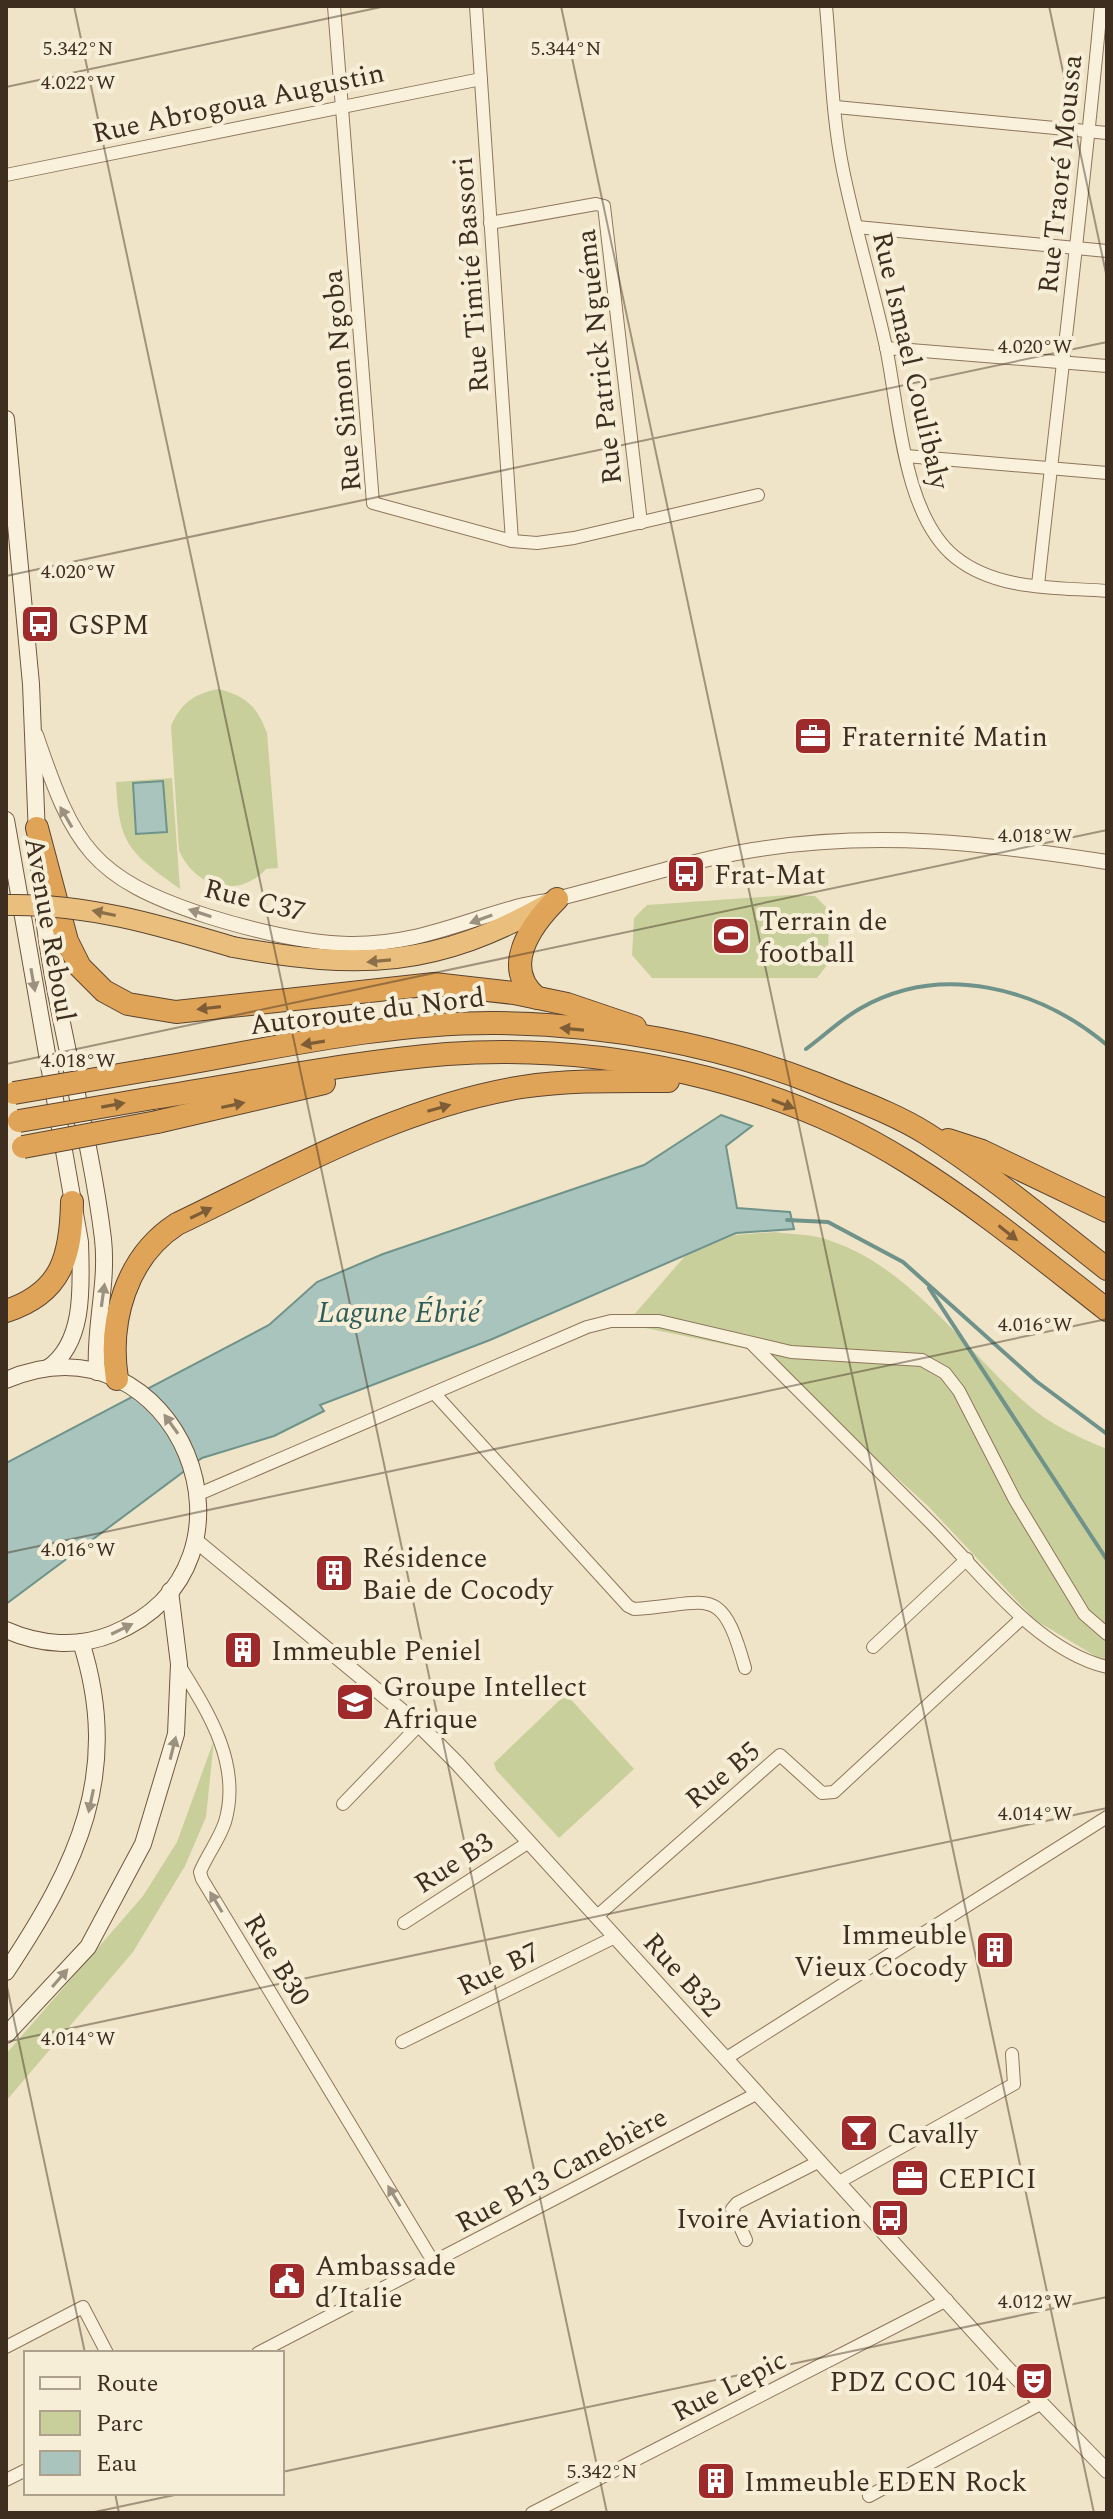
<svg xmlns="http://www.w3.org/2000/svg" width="1113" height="2519" font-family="Spectral,serif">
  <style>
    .green { fill: #c9cf9b }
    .water { fill: #a9c4bc; stroke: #6f938a; stroke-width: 2 }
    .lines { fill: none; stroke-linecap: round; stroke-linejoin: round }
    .stream { stroke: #6f938a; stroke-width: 4 }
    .minor-casing { stroke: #8d765c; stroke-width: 14 }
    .tertiary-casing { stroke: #8d765c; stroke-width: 16 }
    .secondary-casing { stroke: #6f573f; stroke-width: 18 }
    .trunk-casing { stroke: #5b4430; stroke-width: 22 }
    .motorway-casing { stroke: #5b4430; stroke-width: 24 }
    .minor { stroke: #faf1dc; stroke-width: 12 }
    .tertiary { stroke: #faf1dc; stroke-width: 14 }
    .secondary { stroke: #faf1dc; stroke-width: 16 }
    .trunk { stroke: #eabe7c; stroke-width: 20 }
    .motorway { stroke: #e0a458; stroke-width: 22 }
    .trunk-bridge-casing { stroke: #5b4430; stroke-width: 22; stroke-linecap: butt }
    .motorway-bridge-casing { stroke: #5b4430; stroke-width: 24; stroke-linecap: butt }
    .trunk-bridge { stroke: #eabe7c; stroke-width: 20 }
    .motorway-bridge { stroke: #e0a458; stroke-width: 22 }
    .oneway { fill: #9c907e }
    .oneway2 { fill: #8b6f49 }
    .oneway3 { fill: #7e5d36 }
    .ticks { fill: none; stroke: #3d2e20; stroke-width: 2; stroke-opacity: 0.45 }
    .labels { text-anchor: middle; stroke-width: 8; stroke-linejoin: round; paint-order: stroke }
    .street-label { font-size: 28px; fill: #3d2e20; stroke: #f7eed8 }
    .poi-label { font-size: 28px; fill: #3d2e20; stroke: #f7eed8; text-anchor: start }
    .water-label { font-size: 30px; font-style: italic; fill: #2f5d5a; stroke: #f7eed8 }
    .ticks-label { font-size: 20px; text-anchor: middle; fill: #3d2e20; stroke: #f7eed8; stroke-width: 8; stroke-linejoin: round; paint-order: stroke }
  </style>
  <rect width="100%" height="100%" fill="#f0e4c8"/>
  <g class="green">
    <path d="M218 689C246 696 257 706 267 733L278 868 266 869C238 900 194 887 179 850L171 726C181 703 194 694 218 689Z"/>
    <path d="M172 778 180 889C130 852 119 847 116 782Z"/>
    <path d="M789 895 815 896 829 910 828 964 817 978H652L632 955 634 918 647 905Z"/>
    <path d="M775 1232C789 1234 804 1234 818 1237 907 1260 962 1348 1027 1404 1049 1424 1080 1438 1107 1449V1663L1035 1620 928 1506 757 1351 626 1324 685 1256 735 1235Z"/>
    <path d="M566 1694 634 1769 559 1838 496 1770 494 1763Z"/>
    <path d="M214 1740 206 1817 185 1866 133 1952 6 2101V2054L143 1896 177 1842Z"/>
  </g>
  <g class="water">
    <path d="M163 781 167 832 136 834 133 783Z"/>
    <path d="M721 1115 752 1126 726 1146 737 1208 790 1212 794 1229 736 1233 490 1340 320 1405 324 1411 274 1436 202 1458 6 1604V1463L269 1325 317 1282 383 1254 644 1165Z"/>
  </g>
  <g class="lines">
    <g class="stream">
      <path d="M806 1049C824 1036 841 1019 861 1008 942 962 1039 988 1107 1045"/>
      <path d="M787 1220 828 1222 903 1262 1036 1381 1107 1434"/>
      <path d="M929 1288 1107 1560"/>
    </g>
    <defs>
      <g id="minor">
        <path d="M334 6 373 503 512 541 537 543 574 538 758 495"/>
        <path d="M476 6 512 541"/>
        <path d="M826 6C831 60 832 116 843 170 855 229 873 288 886 347 899 410 903 515 955 557 997 591 1056 587 1107 591"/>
        <path d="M836 107 1107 133"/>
        <path d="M6 175 481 79"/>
        <path d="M490 223 596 204 604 206 641 523"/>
        <path d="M857 227 1107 251"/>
        <path d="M886 348 1107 366"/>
        <path d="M906 456 1107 473"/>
        <path d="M1038 585C1059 392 1083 200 1101 6"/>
        <path d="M752 1344C811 1403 870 1462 930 1522 980 1572 1036 1650 1107 1667"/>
        <path d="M434 1393 628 1606 634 1609C711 1604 721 1582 745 1668"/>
        <path d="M199 1494 587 1327 611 1321H659L791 1352 922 1360 945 1373 959 1391 1015 1500 1084 1614 1107 1634"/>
        <path d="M873 1647 967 1559"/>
        <path d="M179 1665C208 1712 242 1764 225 1822 219 1840 207 1855 200 1872L202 1879 434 2263"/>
        <path d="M343 1804 419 1725"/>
        <path d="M596 1917 780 1755 822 1793 834 1792 1021 1619"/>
        <path d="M404 1923 529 1842"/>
        <path d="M402 2042 615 1937"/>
        <path d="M725 2059 1107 1817"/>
        <path d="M839 2182 1014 2084 1012 2054"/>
        <path d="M746 2240 732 2209 737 2203 820 2161"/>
        <path d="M6 2347 83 2307 107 2353"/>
        <path d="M258 2353 758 2093"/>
        <path d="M6 2480 26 2470"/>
        <path d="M869 2496 1042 2403"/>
        <path d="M532 2513 947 2300"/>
      </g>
      <g id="tertiary">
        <path d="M36 735C74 847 91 878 207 916 252 930 302 943 349 944 412 945 455 924 513 908 529 903 545 902 560 898 625 882 687 861 753 850 877 830 984 843 1107 862"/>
        <path d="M195 1540 419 1725 457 1763 1006 2367 1107 2471"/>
      </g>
      <g id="secondary">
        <path d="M6 419 31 684 37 836"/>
        <path d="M6 820 80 1242C81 1283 86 1342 48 1368"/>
        <path d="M39 867C47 993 88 1115 103 1239 108 1285 94 1327 97 1372"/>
        <path d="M6 1380C176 1307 282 1565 112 1634 78 1648 40 1645 6 1630"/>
        <path d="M6 1972C77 1865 123 1773 81 1642"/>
        <path d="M6 2035 88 1947 143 1844 176 1734 179 1664 170 1591"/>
      </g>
      <path id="trunk" d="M233 947C360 970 435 968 550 903"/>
      <g id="motorway">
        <path d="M37 828 67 941 80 967 104 991 128 1004 176 1012 434 984 514 993 567 1004 635 1027"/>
        <path d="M537 998C500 968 531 925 557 899"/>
        <path d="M148 1070C262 1051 380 1022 497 1023 605 1024 716 1044 817 1084 853 1099 894 1113 927 1134 990 1174 1048 1223 1107 1269"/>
        <path d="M153 1098C250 1083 349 1062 447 1054 602 1043 775 1079 907 1162 978 1206 1042 1259 1107 1310"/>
        <path d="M157 1122 324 1083"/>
        <path d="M948 1140 982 1151 1107 1211"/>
        <path d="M6 1311C62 1293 71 1256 72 1202"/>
        <path d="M117 1379C108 1321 126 1257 177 1224 288 1171 399 1107 522 1087 570 1080 619 1081 668 1081"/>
      </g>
    </defs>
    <use href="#minor" class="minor-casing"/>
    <use href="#tertiary" class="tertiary-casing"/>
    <use href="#secondary" class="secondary-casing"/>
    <use href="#trunk" class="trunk-casing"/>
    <use href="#motorway" class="motorway-casing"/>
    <use href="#minor" class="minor"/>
    <use href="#tertiary" class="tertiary"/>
    <use href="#secondary" class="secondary"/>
    <use href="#trunk" class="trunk"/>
    <use href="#motorway" class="motorway"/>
    <defs>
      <path id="trunk-bridge" d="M6 905C85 903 159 925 233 947"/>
      <g id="motorway-bridge">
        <path d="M14 1093 148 1070"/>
        <path d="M19 1121 153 1098"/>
        <path d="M23 1147 157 1122"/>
      </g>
    </defs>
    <use href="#trunk-bridge" class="trunk-bridge-casing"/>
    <use href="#motorway-bridge" class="motorway-bridge-casing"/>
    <use href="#trunk-bridge" class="trunk-bridge"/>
    <use href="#motorway-bridge" class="motorway-bridge"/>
  </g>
  <defs><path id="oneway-solid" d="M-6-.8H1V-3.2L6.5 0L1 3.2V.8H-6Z" transform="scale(2)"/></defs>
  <g class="oneway">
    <use href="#oneway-solid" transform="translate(66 817) rotate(-120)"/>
    <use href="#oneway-solid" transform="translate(200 913) rotate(-162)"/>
    <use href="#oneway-solid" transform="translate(481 919) rotate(160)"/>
    <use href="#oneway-solid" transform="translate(33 980) rotate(80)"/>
    <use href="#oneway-solid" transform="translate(103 1295) rotate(-82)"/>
    <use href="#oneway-solid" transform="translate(171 1424) rotate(-126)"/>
    <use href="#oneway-solid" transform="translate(122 1629) rotate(-26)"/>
    <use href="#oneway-solid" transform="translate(173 1748) rotate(-76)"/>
    <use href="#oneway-solid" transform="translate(91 1801) rotate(102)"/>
    <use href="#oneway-solid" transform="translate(216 1902) rotate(-121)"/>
    <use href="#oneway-solid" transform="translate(60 1978) rotate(-49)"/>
    <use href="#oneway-solid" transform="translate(394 2196) rotate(-121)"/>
  </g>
  <g class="oneway2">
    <use href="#oneway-solid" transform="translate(104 913) rotate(-168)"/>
    <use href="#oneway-solid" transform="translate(379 961) rotate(175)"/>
  </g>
  <g class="oneway3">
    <use href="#oneway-solid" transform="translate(209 1008) rotate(173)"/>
    <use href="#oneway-solid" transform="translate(572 1029) rotate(-175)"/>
    <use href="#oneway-solid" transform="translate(313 1043) rotate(171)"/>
    <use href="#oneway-solid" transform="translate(783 1104) rotate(21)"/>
    <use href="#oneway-solid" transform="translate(113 1105) rotate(-10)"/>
    <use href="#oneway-solid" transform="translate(233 1105) rotate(-12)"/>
    <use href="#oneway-solid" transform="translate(439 1108) rotate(-16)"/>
    <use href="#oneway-solid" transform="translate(201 1213) rotate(-26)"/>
    <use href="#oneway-solid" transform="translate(1008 1233) rotate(38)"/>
  </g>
  <path class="ticks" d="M74 6 607 2513M561 6 1094 2513M1049 6 1107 278M6 87 386 6M6 576 1107 342M6 1064 1107 830M6 1553 1107 1319M6 1982 85 2353M6 2042 1107 1808M282 2472 1107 2297M115 2493 119 2513M90 2513 184 2493"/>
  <defs>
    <symbol id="bus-square" viewBox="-11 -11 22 22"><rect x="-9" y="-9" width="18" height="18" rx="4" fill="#9e2a2b" stroke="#f7eed8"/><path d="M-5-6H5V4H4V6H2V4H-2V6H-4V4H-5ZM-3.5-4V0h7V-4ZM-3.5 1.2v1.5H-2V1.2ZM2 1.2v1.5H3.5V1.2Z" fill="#fff"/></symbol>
    <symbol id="office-square" viewBox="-11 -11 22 22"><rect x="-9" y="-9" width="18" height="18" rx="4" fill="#9e2a2b" stroke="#f7eed8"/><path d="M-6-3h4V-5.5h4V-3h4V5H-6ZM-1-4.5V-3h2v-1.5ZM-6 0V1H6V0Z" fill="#fff"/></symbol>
    <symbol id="stadium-square" viewBox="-11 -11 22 22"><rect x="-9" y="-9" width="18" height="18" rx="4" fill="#9e2a2b" stroke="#f7eed8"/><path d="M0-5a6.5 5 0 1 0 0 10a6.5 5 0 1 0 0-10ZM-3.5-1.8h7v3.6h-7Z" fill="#fff"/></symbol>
    <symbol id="building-square" viewBox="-11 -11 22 22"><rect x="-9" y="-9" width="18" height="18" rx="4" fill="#9e2a2b" stroke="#f7eed8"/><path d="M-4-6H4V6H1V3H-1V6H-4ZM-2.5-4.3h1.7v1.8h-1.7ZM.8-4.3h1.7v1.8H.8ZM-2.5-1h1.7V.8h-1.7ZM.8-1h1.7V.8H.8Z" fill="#fff"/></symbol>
    <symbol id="school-square" viewBox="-11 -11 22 22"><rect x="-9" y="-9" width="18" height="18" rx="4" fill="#9e2a2b" stroke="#f7eed8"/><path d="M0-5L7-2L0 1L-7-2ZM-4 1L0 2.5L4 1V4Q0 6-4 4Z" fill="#fff"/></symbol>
    <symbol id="bar-square" viewBox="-11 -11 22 22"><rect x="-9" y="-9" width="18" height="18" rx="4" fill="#9e2a2b" stroke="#f7eed8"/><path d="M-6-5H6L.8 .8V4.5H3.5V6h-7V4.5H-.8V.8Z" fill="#fff"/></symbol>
    <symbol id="civic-square" viewBox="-11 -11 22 22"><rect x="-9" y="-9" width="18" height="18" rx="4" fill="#9e2a2b" stroke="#f7eed8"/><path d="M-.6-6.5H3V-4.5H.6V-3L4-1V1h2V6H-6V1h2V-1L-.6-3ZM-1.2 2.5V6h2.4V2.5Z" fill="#fff"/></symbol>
    <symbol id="theatre-square" viewBox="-11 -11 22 22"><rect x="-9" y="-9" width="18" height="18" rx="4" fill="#9e2a2b" stroke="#f7eed8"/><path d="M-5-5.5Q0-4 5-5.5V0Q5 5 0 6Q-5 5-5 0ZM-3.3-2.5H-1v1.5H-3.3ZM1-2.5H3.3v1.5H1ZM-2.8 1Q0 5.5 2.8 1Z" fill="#fff"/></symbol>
  </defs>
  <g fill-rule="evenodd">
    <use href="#bus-square" x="18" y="602" width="44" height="44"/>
    <use href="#office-square" x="791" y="714" width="44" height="44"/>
    <use href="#bus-square" x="664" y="852" width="44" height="44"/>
    <use href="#stadium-square" x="709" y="914" width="44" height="44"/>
    <use href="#building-square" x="312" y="1551" width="44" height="44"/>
    <use href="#building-square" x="221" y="1628" width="44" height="44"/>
    <use href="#school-square" x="333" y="1680" width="44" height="44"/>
    <use href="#building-square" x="973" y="1928" width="44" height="44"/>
    <use href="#bar-square" x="837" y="2111" width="44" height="44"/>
    <use href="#office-square" x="888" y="2156" width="44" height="44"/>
    <use href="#bus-square" x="868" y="2196" width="44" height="44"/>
    <use href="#civic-square" x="265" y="2259" width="44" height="44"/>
    <use href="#theatre-square" x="1012" y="2359" width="44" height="44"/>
    <use href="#building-square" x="694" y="2459" width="44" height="44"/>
  </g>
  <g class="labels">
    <g class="street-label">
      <text transform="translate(238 102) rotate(-12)" y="10">Rue Abrogoua Augustin</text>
      <text transform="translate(1059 174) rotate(-84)" y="10">Rue Traoré Moussa</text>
      <text transform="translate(470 275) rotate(-94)" y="10">Rue Timité Bassori</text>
      <text transform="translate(598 357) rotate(-96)" y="10">Rue Patrick Nguéma</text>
      <text transform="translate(912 360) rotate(77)" y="10">Rue Ismael Coulibaly</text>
      <text transform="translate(341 381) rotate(-95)" y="10">Rue Simon Ngoba</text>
      <text transform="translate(255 899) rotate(14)" y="10">Rue C37</text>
      <text transform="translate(51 929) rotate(80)" y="10">Avenue Reboul</text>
      <text transform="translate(367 1010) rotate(-7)" y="10">Autoroute du Nord</text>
      <text transform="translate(722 1774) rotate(-40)" y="10">Rue B5</text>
      <text transform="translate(453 1862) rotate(-33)" y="10">Rue B3</text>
      <text transform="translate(278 1959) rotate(59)" y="10">Rue B30</text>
      <text transform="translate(498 1968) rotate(-26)" y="10">Rue B7</text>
      <text transform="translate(683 1974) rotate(48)" y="10">Rue B32</text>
      <text transform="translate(561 2169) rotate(-28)" y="10">Rue B13 Canebière</text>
      <text transform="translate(729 2385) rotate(-27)" y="10">Rue Lepic</text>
    </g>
    <g class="poi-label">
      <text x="68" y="634">GSPM</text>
      <text x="841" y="746">Fraternité Matin</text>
      <text x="714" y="884">Frat-Mat</text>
      <text x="759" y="930">Terrain de<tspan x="759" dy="32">football</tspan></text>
      <text x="362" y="1567">Résidence<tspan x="362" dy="32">Baie de Cocody</tspan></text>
      <text x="271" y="1660">Immeuble Peniel</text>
      <text x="383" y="1696">Groupe Intellect<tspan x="383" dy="32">Afrique</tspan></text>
      <text x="967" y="1944" text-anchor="end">Immeuble<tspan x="967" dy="32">Vieux Cocody</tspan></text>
      <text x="887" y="2143">Cavally</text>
      <text x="938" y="2188">CEPICI</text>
      <text x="862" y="2228" text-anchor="end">Ivoire Aviation</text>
      <text x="315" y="2275">Ambassade<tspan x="315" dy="32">d’Italie</tspan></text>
      <text x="1006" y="2391" text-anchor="end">PDZ COC 104</text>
      <text x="744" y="2491">Immeuble EDEN Rock</text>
    </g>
    <g class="water-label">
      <text x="399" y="1322">Lagune Ébrié</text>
    </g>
  </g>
  <g class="ticks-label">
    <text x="78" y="55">5.342°N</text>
    <text x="566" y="55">5.344°N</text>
    <text x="78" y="89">4.022°W</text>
    <text x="1035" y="353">4.020°W</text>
    <text x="78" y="578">4.020°W</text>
    <text x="1035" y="842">4.018°W</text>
    <text x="78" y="1067">4.018°W</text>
    <text x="1035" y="1331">4.016°W</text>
    <text x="78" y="1556">4.016°W</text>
    <text x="1035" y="1820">4.014°W</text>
    <text x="78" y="2045">4.014°W</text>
    <text x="1035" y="2308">4.012°W</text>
    <text x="602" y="2478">5.342°N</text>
  </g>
  <rect width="1113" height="2519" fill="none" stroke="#3d2e20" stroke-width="16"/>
  <rect x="24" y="2351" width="260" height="144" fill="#f7eed8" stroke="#ada18e" stroke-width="2"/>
  <rect x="40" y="2377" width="40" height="12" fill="#faf1dc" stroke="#ada18e" stroke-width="2"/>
  <text x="96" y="2391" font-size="24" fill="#3d2e20">Route</text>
  <rect x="40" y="2411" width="40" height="24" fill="#c9cf9b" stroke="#ada18e" stroke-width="2"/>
  <text x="96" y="2431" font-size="24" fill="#3d2e20">Parc</text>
  <rect x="40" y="2451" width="40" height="24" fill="#a9c4bc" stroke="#ada18e" stroke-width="2"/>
  <text x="96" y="2471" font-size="24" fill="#3d2e20">Eau</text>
</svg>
